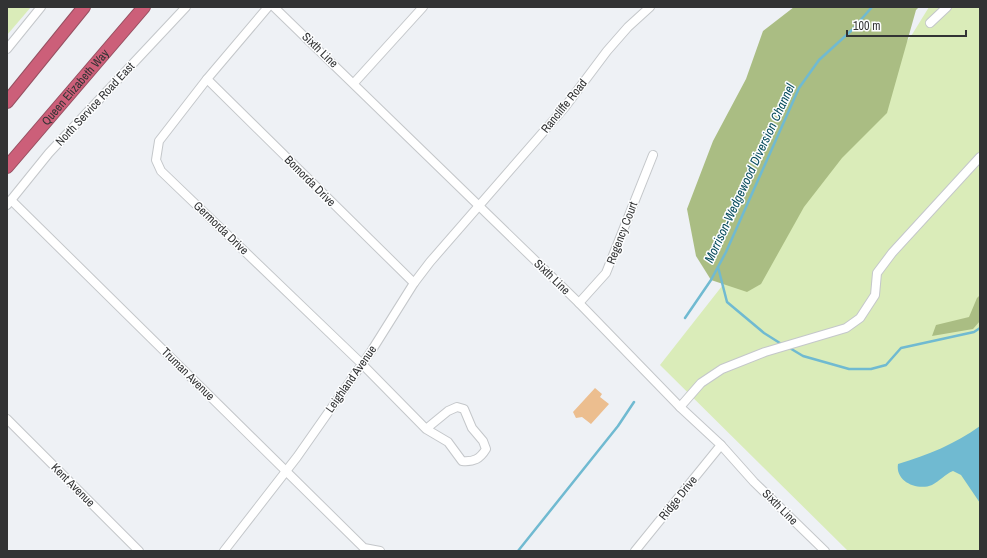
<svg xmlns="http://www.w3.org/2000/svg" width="987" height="558" font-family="'Archivo Narrow',sans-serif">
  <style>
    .green { fill: #daecb9 }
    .forest { fill: #aabd83 }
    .water { fill: #70bad1 }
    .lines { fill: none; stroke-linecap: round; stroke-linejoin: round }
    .stream { stroke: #70bad1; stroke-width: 2.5 }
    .building { fill: #ecbe8f }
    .minor-casing { stroke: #c4c7ca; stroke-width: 10 }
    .highway-casing { stroke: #965061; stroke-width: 14 }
    .minor { stroke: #fff; stroke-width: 8 }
    .highway { stroke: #cc5f79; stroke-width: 12 }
    .labels { text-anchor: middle; stroke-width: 3; stroke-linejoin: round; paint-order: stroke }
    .street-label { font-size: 12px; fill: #323334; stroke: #fdfeff }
    .water-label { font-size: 13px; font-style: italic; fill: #094d5d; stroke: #fdfeff }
  </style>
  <rect width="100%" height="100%" fill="#eef1f5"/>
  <g class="green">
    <path d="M7 7H31L7 35Z"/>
    <path d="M929 7H980V551H848L660 365 799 188 913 33Z"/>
  </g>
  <g class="forest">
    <path d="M794 7H919L916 10 887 113 842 158 804 207 761 284 747 292 711 280 696 256 687 209 713 141 746 79 763 31Z"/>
    <path d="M980 295V321L973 329 932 336 936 325 969 317 977 298Z"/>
  </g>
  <path class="water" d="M980 426V503L961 475 953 471C945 474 940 481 932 485 918 491 895 482 898 464 928 455 955 444 980 426Z"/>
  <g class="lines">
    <g class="stream">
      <path d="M718 267 727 302 764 333 783 345"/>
      <path d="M685 318 711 280 726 252 799 88 819 60 852 30 872 7"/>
      <path d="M788 347 803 356 849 369H871L886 365 901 348 974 332 980 328"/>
      <path d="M518 551 618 426 634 402"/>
    </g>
  </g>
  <path class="building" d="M595 388 602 394 600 397 609 404 591 424 582 417 576 418 573 412Z"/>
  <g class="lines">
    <defs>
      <g id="minor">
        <path d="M268 7 207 79 159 141 156 160 161 171 362 364 426 429 448 442 462 461C474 462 480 459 486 449L483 441 472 428 464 409 457 407 448 411 426 429"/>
        <path d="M274 7 579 303 680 407 721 445 754 482 825 551"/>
        <path d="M930 23 947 7"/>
        <path d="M7 49 41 7"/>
        <path d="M207 79 414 283"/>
        <path d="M354 83 423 7"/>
        <path d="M11 200 364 548 380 551"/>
        <path d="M7 205 49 153 186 7"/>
        <path d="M579 303 606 273 653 155"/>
        <path d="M680 407 701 383 722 369 765 352 846 328 860 318 875 295 877 273 892 253 980 157"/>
        <path d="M7 419 139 551"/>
        <path d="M224 551 297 457 372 350 414 283 430 262 565 107 607 51 628 27 650 7"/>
        <path d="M635 551 721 445"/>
      </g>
      <g id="highway">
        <path d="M7 102 84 7"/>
        <path id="s1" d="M7 167 144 7"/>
      </g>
    </defs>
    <use href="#minor" class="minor-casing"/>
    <use href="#highway" class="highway-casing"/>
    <use href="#minor" class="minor"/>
    <use href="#highway" class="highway"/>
  </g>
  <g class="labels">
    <g class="street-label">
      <text transform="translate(320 50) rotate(44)" y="4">Sixth Line</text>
      <text dy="4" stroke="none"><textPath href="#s1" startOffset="105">Queen Elizabeth Way</textPath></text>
      <text transform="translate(95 104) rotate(-47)" y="4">North Service Road East</text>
      <text transform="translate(564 106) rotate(-51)" y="4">Rancliffe Road</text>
      <text transform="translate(310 181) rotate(45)" y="4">Bomorda Drive</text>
      <text transform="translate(221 228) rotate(44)" y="4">Germorda Drive</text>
      <text transform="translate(622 233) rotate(-69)" y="4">Regency Court</text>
      <text transform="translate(552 277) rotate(44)" y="4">Sixth Line</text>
      <text transform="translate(188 374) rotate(45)" y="4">Truman Avenue</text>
      <text transform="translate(351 379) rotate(-55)" y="4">Leighland Avenue</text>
      <text transform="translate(73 485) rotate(45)" y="4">Kent Avenue</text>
      <text transform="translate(678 498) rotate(-51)" y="4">Ridge Drive</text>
      <text transform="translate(780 507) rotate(45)" y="4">Sixth Line</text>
    </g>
    <g class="water-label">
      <text transform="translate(749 173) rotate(-65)" y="5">Morrison-Wedgewood Diversion Channel</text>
    </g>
  </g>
  <rect width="987" height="558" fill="none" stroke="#323334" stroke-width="16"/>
  <path d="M847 30v6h119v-6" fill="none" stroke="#323334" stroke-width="2"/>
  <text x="853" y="30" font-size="12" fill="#323334" stroke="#fdfeff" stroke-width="3" paint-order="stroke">100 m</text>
</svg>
